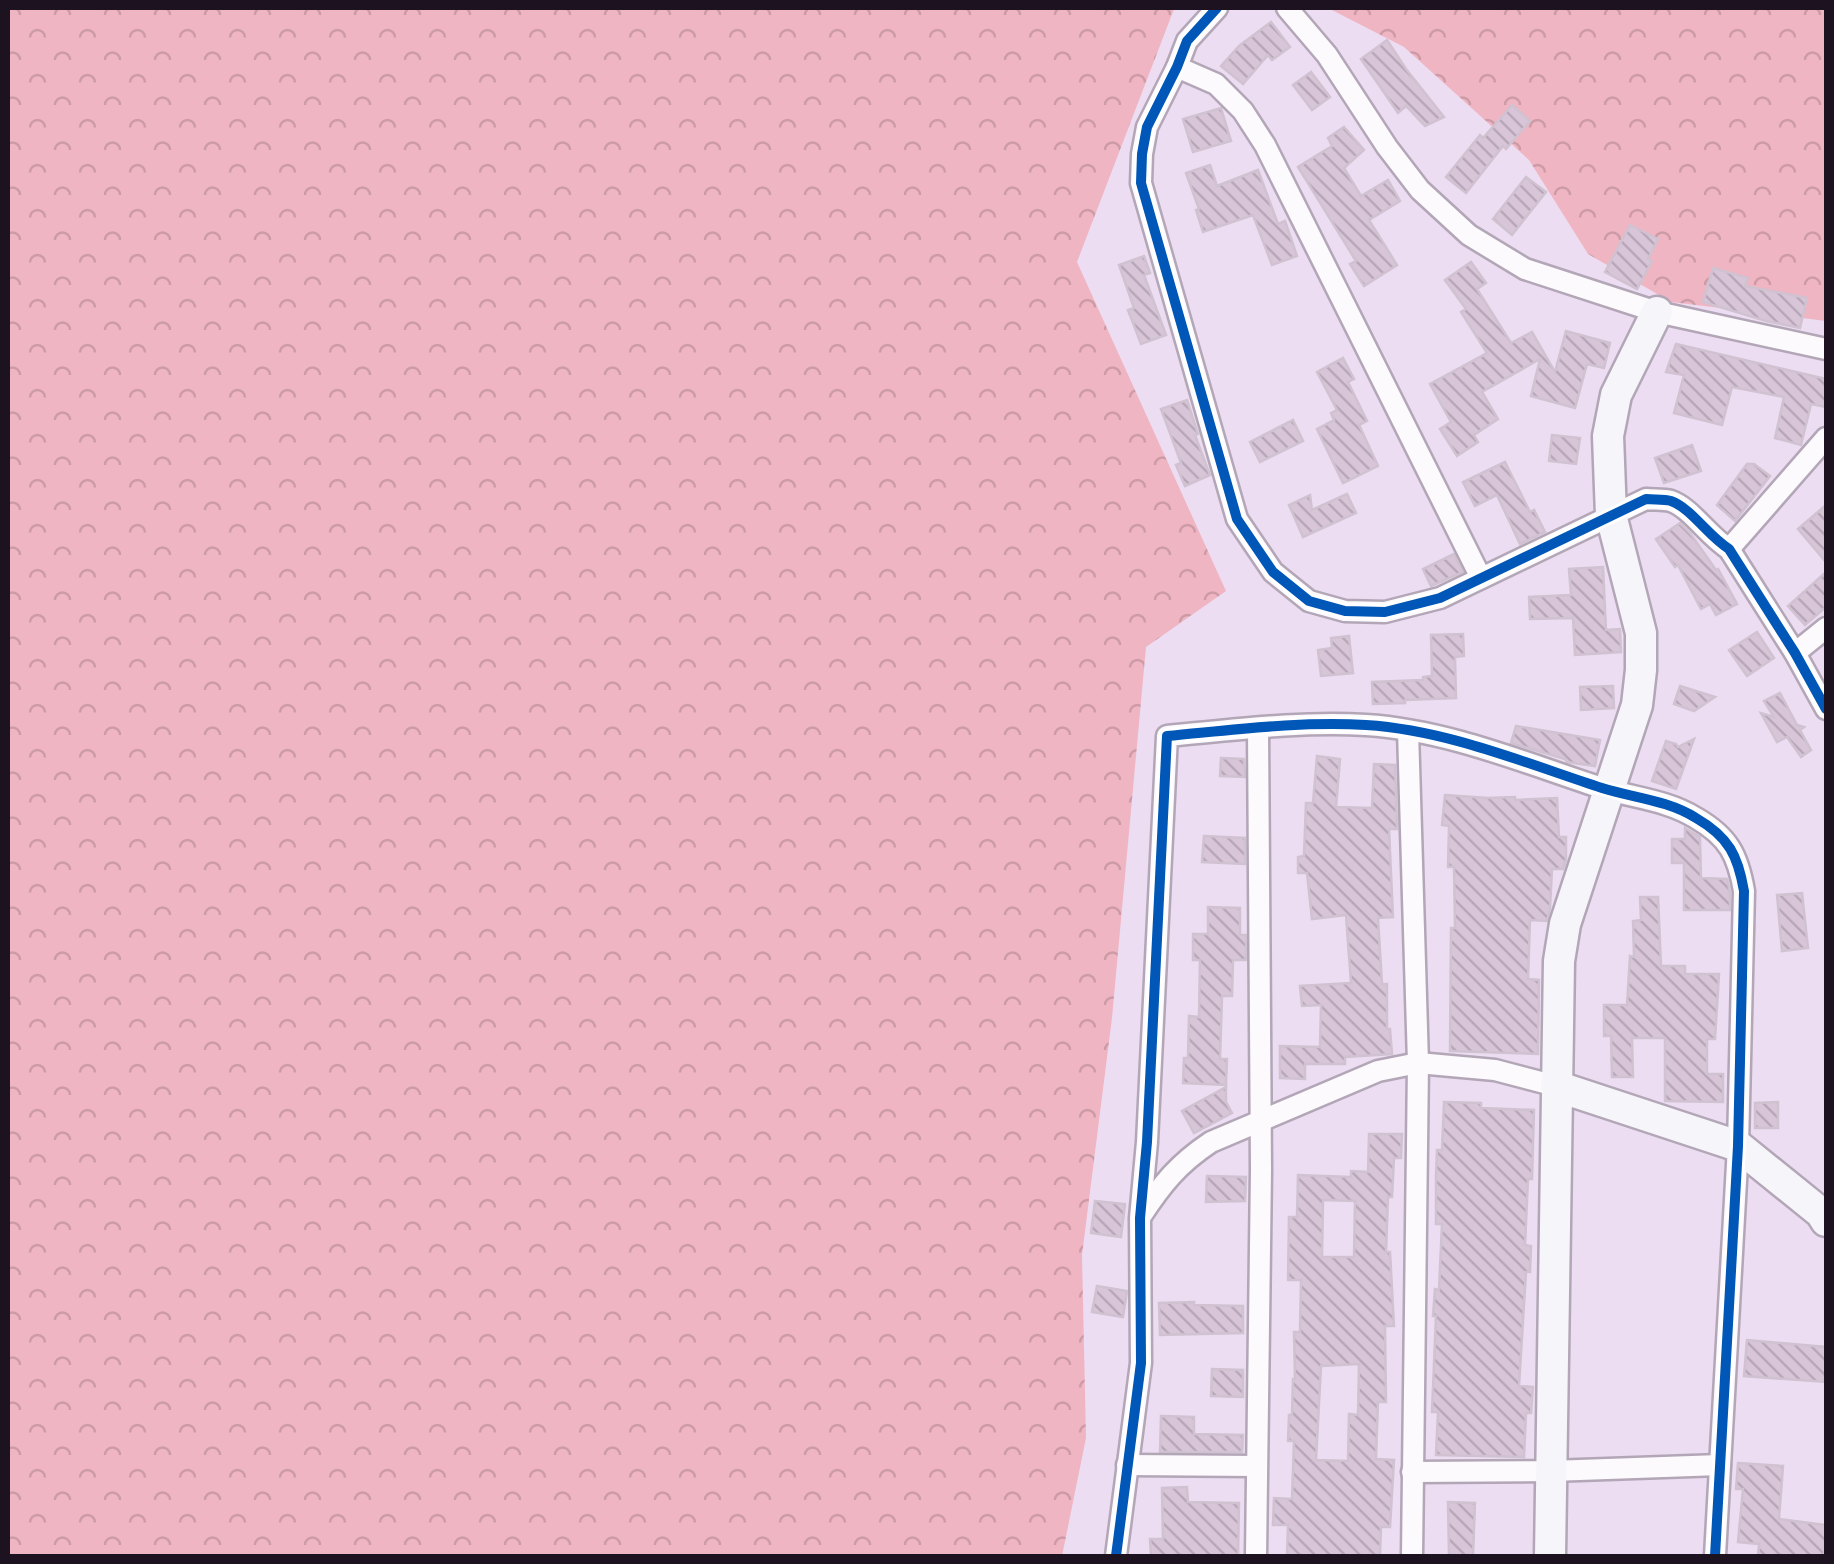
<svg xmlns="http://www.w3.org/2000/svg" width="1834" height="1564" font-family="'DM Sans',sans-serif">
  <style>
    .forest { fill: url(#forest-crowns) }
    .building { fill: url(#building-back-hatch); stroke: #d0c2d1; stroke-width: 2.5; fill-rule: evenodd }
    .lines { fill: none; stroke-linecap: round; stroke-linejoin: round }
    .street-casing { stroke: #b2a6b7; stroke-width: 25 }
    .secondary-casing { stroke: #b2a6b7; stroke-width: 35 }
    .street { stroke: #fcfafd; stroke-width: 20 }
    .secondary { stroke: #f6f5fa; stroke-width: 30 }
    .cycleway-casing { stroke: #fff; stroke-width: 16 }
    .cycleway { stroke: #0057b8; stroke-width: 10 }
  </style>
  <defs>
    <pattern id="forest-crowns" width="20" height="18" patternUnits="userSpaceOnUse" patternTransform="scale(2.5)"><rect width="20" height="18" fill="#f0b5c2"/><path d="M2 6a3 3 0 1 1 6 0M12 15a3 3 0 1 1 6 0" fill="none" stroke="#cd9ba6"/></pattern>
    <pattern id="building-back-hatch" width="6" height="6" patternUnits="userSpaceOnUse" patternTransform="scale(2.5)"><rect width="6" height="6" fill="#d8c5d8"/><path d="M-1 5l2 2M0 0l6 6M5-1l2 2" fill="none" stroke="#b9a8b9"/></pattern>
  </defs>
  <rect width="100%" height="100%" fill="#ecddf2"/>
  <g class="forest">
    <path d="M8 8H1177L1174 9 1077 262 1226 591 1146 647 1112 1018 1082 1255 1086 1438 1062 1556H8Z"/>
    <path d="M1328 8H1826V321L1671 302 1588 254 1529 160 1404 47Z"/>
  </g>
  <g class="building">
    <path d="M1271 22 1290 47 1272 60 1268 55 1243 84 1221 66 1239 46Z"/>
    <path d="M1387 40 1406 69 1444 117 1425 126 1406 106 1398 113 1361 59Z"/>
    <path d="M1311 72 1330 97 1312 110 1293 85Z"/>
    <path d="M1512 105 1530 121 1506 149 1503 146 1466 193 1446 177 1480 135 1483 138Z"/>
    <path d="M1221 108 1231 141 1193 152 1183 119Z"/>
    <path d="M1344 127 1364 150 1344 168 1361 196 1388 180 1400 201 1369 220 1397 265 1364 286 1350 264 1356 261 1298 167 1332 146 1328 138Z"/>
    <path d="M1210 165 1217 186 1258 170 1278 224 1285 221 1297 256 1272 265 1253 215 1203 232 1196 210 1199 209 1186 173Z"/>
    <path d="M1526 177 1546 192 1512 235 1493 219Z"/>
    <path d="M1630 225 1658 239 1648 259 1652 261 1637 289 1605 272Z"/>
    <path d="M1144 256 1150 273 1144 275 1166 335 1141 344 1128 310 1134 308 1119 265Z"/>
    <path d="M1471 262 1486 283 1477 289 1511 343 1532 332 1555 372 1566 331 1610 343 1604 368 1587 364 1575 408 1531 396 1540 359 1482 392 1498 419 1474 435 1478 442 1457 456 1440 429 1451 422 1430 384 1487 353 1461 312 1466 309 1445 280Z"/>
    <path d="M1713 268 1748 278 1745 286 1807 298 1800 328 1766 321 1703 302Z"/>
    <path d="M1676 344 1826 379V407L1811 404 1801 445 1775 438 1784 397 1732 387 1722 425 1674 413 1684 375 1666 372Z"/>
    <path d="M1343 358 1354 379 1348 382 1367 421 1359 425 1378 466 1343 483 1317 429 1334 420 1331 413 1337 410 1317 372Z"/>
    <path d="M1187 400 1198 434 1195 435 1210 475 1185 486 1176 465 1181 463 1161 409Z"/>
    <path d="M1293 420 1303 441 1260 462 1250 442Z"/>
    <path d="M1552 435 1580 438 1576 464 1549 461Z"/>
    <path d="M1692 445 1701 471 1664 483 1655 458Z"/>
    <path d="M1505 462 1530 512 1534 510 1545 532 1520 544 1497 495 1475 506 1463 482Z"/>
    <path d="M1747 464H1754L1770 476 1735 521 1717 505Z"/>
    <path d="M1347 494 1356 513 1303 537 1289 505 1310 495 1312 510Z"/>
    <path d="M1826 505V562L1798 529Z"/>
    <path d="M1680 523 1690 533 1716 570 1718 569 1737 604 1716 615 1710 604 1701 609 1678 565 1675 567 1656 539Z"/>
    <path d="M1454 554 1463 572 1431 586 1423 569Z"/>
    <path d="M1603 567 1606 630 1620 629 1621 652 1575 655 1573 618 1530 619 1529 597 1571 595 1569 569Z"/>
    <path d="M1826 572V607L1805 625 1788 606Z"/>
    <path d="M1757 632 1774 658 1747 676 1729 650Z"/>
    <path d="M1463 634 1464 656 1455 657 1456 698 1405 700V703L1373 704 1372 682 1423 680V677L1432 676 1431 635Z"/>
    <path d="M1349 636 1353 673 1321 676 1318 650 1332 648 1331 638Z"/>
    <path d="M1613 686 1614 708 1581 710 1580 687Z"/>
    <path d="M1680 686 1715 697 1694 711 1674 704Z"/>
    <path d="M1780 693 1797 725 1804 727 1800 730 1811 750 1801 757 1787 737 1777 742 1761 713 1774 717 1764 701Z"/>
    <path d="M1516 726 1600 740 1595 766 1567 762 1565 759 1511 743Z"/>
    <path d="M1694 739 1676 789 1652 781 1666 741 1676 744 1678 747Z"/>
    <path d="M1317 756 1340 759 1336 807 1372 808 1374 764 1395 765 1397 829H1389L1393 917 1378 918 1382 984H1387V1029H1390L1392 1054 1345 1057V1064H1305V1079L1280 1078V1046L1320 1047 1321 1005 1302 1006 1300 986 1351 983 1346 915 1312 919 1307 873H1298V857L1304 856 1306 803H1313Z"/>
    <path d="M1221 758 1244 759 1245 777 1220 776Z"/>
    <path d="M1445 795 1488 798 1515 797V800L1557 798 1559 837H1566V860L1563 869H1552L1550 908 1547 921 1530 920 1528 979 1539 980 1538 1054 1450 1051 1451 928H1455L1454 867H1448L1449 826 1442 825Z"/>
    <path d="M1685 828 1700 837 1701 878 1727 879 1730 892V910H1684V863H1672V839H1685Z"/>
    <path d="M1204 836 1245 838V864L1202 862Z"/>
    <path d="M1802 893 1808 948 1782 951 1777 895Z"/>
    <path d="M1640 897H1658L1661 966H1685V974H1719L1715 1039H1707V1074H1723V1102L1665 1101V1038H1632L1633 1077H1612L1611 1036H1604V1005H1627L1630 956 1634 957 1633 921 1641 920Z"/>
    <path d="M1208 907 1240 908V935H1246V960H1233L1232 996H1222L1220 1059H1227L1226 1085 1183 1083 1184 1058H1188L1189 1016 1199 1017 1200 960H1193V934H1208Z"/>
    <path d="M1226 1087V1102L1232 1113 1194 1133 1182 1111Z"/>
    <path d="M1444 1102 1481 1103V1108L1534 1110 1532 1179H1528L1525 1245 1531 1246 1530 1272H1526L1519 1386 1533 1387 1531 1413H1526L1524 1457 1436 1455 1438 1412H1432L1436 1316H1433L1435 1289 1439 1290 1442 1224H1436V1176L1437 1150H1442Z"/>
    <path d="M1778 1102V1128H1755V1103Z"/>
    <path d="M1369 1134H1402L1401 1158H1394L1392 1197H1388L1386 1252H1390L1394 1326H1385L1386 1402H1378L1376 1459 1394 1460 1390 1527H1381L1380 1556H1287L1288 1525H1273L1274 1498 1292 1499 1294 1441H1288L1289 1415H1292L1293 1379H1295L1294 1332H1300L1301 1280H1288L1289 1217H1297L1298 1175 1351 1177V1171L1368 1172ZM1323 1200 1355 1201 1354 1257H1322ZM1359 1364 1358 1415 1349 1414 1348 1461 1316 1460 1321 1366Z"/>
    <path d="M1207 1176 1246 1177 1245 1201 1206 1202Z"/>
    <path d="M1095 1201 1125 1204 1121 1237 1091 1233Z"/>
    <path d="M1097 1286 1127 1291 1123 1317 1092 1312Z"/>
    <path d="M1194 1302V1305L1243 1306V1333L1160 1335 1159 1303Z"/>
    <path d="M1747 1340 1826 1347V1382L1744 1376Z"/>
    <path d="M1212 1369 1243 1370V1397L1211 1396Z"/>
    <path d="M1161 1416 1194 1417V1434L1243 1435 1242 1452H1160Z"/>
    <path d="M1738 1463 1783 1466 1779 1519 1826 1525 1824 1556H1758L1759 1544 1738 1542 1743 1489H1736Z"/>
    <path d="M1187 1487 1188 1502 1239 1503 1238 1556H1151L1150 1539H1163L1162 1488Z"/>
    <path d="M1448 1502 1475 1503 1473 1556H1449Z"/>
  </g>
  <g class="lines">
    <defs>
      <g id="street">
        <path d="M1217 8 1187 41 1177 67 1147 127 1142 154 1141 183 1237 519 1273 572 1309 601 1345 611 1385 612 1440 598 1646 499C1654 500 1663 499 1671 501 1691 508 1708 536 1729 549L1795 653 1826 709"/>
        <path d="M1287 8 1327 55 1387 147 1420 190 1469 235 1525 269 1657 312 1826 349"/>
        <path d="M1177 67 1216 84 1243 111 1265 145 1481 578"/>
        <path d="M1729 549 1826 438"/>
        <path d="M1795 653 1826 628"/>
        <path d="M1408 731 1418 1063 1412 1556"/>
        <path d="M1141 1216C1162 1184 1178 1164 1211 1142L1378 1071 1418 1063 1495 1070 1556 1086"/>
        <path d="M1127 1465 1256 1466"/>
        <path d="M1412 1472 1551 1471 1720 1465"/>
        <path d="M1116 1556 1141 1363 1140 1218 1147 1142 1167 736C1233 730 1300 721 1366 725 1447 730 1525 763 1602 788 1634 798 1667 800 1696 818 1729 837 1738 856 1744 891L1738 1146 1715 1556"/>
        <path d="M1256 1556 1261 1170 1258 728"/>
      </g>
      <g id="secondary">
        <path d="M1556 1086 1738 1146 1821 1213 1826 1221"/>
        <path d="M1550 1556 1559 961 1565 924 1637 705 1641 670V633L1611 515 1608 436 1616 395 1657 312"/>
      </g>
    </defs>
    <use href="#street" class="street-casing"/>
    <use href="#secondary" class="secondary-casing"/>
    <use href="#street" class="street"/>
    <use href="#secondary" class="secondary"/>
    <defs>
      <g id="cycleway">
        <path d="M1217 8 1187 41 1177 67 1147 127 1142 154 1141 183 1237 519 1273 572 1309 601 1345 611 1385 612 1440 598 1646 499C1654 500 1663 499 1671 501 1691 508 1708 536 1729 549L1795 653 1826 709"/>
        <path d="M1116 1556 1141 1363 1140 1218 1147 1142 1167 736C1233 730 1300 721 1366 725 1447 730 1525 763 1602 788 1634 798 1667 800 1696 818 1729 837 1738 856 1744 891L1738 1146 1715 1556"/>
      </g>
    </defs>
    <use href="#cycleway" class="cycleway-casing"/>
    <use href="#cycleway" class="cycleway"/>
  </g>
  <rect width="1834" height="1564" fill="none" stroke="#1c1220" stroke-width="20"/>
</svg>
